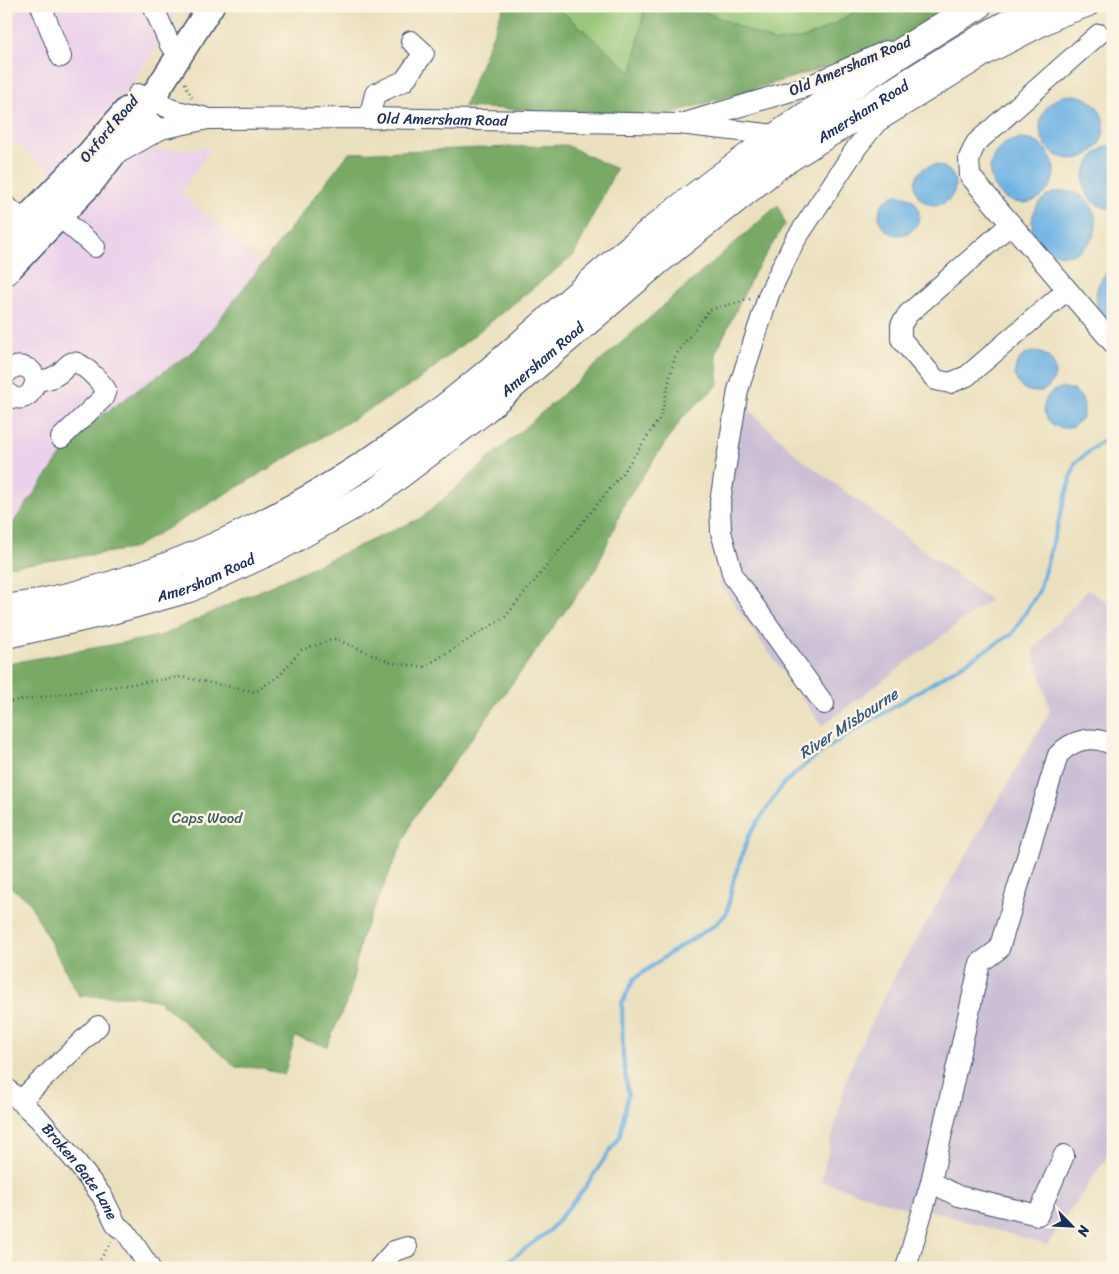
<svg xmlns="http://www.w3.org/2000/svg" width="1119" height="1274" font-family="Sriracha,sans-serif">
  <style>
    .built { fill: #ecd1ea }
    .industrial { fill: #cbbfd5 }
    .green { fill: #95c574; stroke: #587a69 }
    .forest { fill: #78aa66; stroke: #4a6c62 }
    .water { fill: #6eb3e4; stroke: #4471a1 }
    .lines { fill: none; stroke-linecap: round; stroke-linejoin: round }
    .stream { stroke: #6eb3e4; stroke-width: 4 }
    .minor-casing { stroke: #3a4a6c; stroke-width: 22 }
    .major-casing { stroke: #3a4a6c; stroke-width: 28 }
    .highway-casing { stroke: #3a4a6c; stroke-width: 30 }
    .path { stroke: #3a4a6c; stroke-width: 2.5; stroke-dasharray: 1 4; stroke-linecap: butt }
    .minor { stroke: #fff; stroke-width: 20 }
    .major { stroke: #fff; stroke-width: 25 }
    .highway { stroke: #fff; stroke-width: 28 }
    .labels { text-anchor: middle; stroke-width: 5; stroke-linejoin: round; paint-order: stroke }
    .street-label { font-size: 15px; fill: #1b2f5e; stroke: #fcf5e5 }
    .park-label { font-size: 15px; fill: #405c65; stroke: #fcf5e5 }
    .water-label { font-size: 16px; font-style: italic; fill: #345786; stroke: #fcf5e5 }
  </style>
  <rect width="100%" height="100%" fill="#fcf5e5"/>
  <filter id="ink" filterUnits="userSpaceOnUse"><feTurbulence type="fractalNoise" baseFrequency=".02" numOctaves="2"/><feDisplacementMap in="SourceGraphic" scale="10" xChannelSelector="R" yChannelSelector="G"/><feConvolveMatrix kernelMatrix="1 2 1 2 8 2 1 2 1" color-interpolation-filters="sRGB"/></filter>
  <filter id="wash" filterUnits="userSpaceOnUse"><feTurbulence type="fractalNoise" baseFrequency=".0096" numOctaves="4" result="noise"/><feDisplacementMap in="SourceGraphic" scale="20" xChannelSelector="R" yChannelSelector="G"/><feGaussianBlur stdDeviation="1.12" result="paint"/><feColorMatrix in="noise" values="0 0 0 0 0 0 0 0 0 0 0 0 0 0 0 0 0 1.4 0 .05"/><feComposite in="paint" operator="in"/></filter>
  <g filter="url(#wash)">
    <rect width="100%" height="100%" fill="#ebe0be"/>
    <g class="built">
      <path d="M6 6H171L176 16 129 87 53 173 6 136Z"/>
      <path d="M211 148 181 193 263 263 196 349 78 432 8 530 6 528V287L136 150Z"/>
    </g>
    <g class="industrial">
      <path d="M736 398 798 456 990 600 822 726 718 582 720 513Z"/>
      <path d="M1088 590 1113 606V727L1110 729 1113 739V1148L1047 1245 914 1206 912 1210 821 1181 847 1076 855 1057 891 983 1050 711 1033 649Z"/>
    </g>
    <g class="green">
      <path d="M556 6H645L632 73Z"/>
      <path d="M691 6H862C842 20 798 48 773 42 748 35 716 17 691 6Z"/>
    </g>
    <g class="forest">
      <path d="M504 6H556L632 73 645 6H691L775 42 805 38 838 23 862 6H954L906 37 810 72 662 116 464 107Z"/>
      <path d="M566 145 616 169 574 255 416 382 132 549 6 567V530H8L78 432 196 349 349 153Z"/>
      <path d="M778 205 785 224 753 275 716 352 719 384 683 417 626 500 596 569 414 817 361 938 350 994 327 1046 295 1037 284 1075 263 1068 236 1067 159 1001 134 996H79L28 900 6 884V664L160 636 423 517Z"/>
    </g>
    <g class="water">
      <circle cx="1072" cy="127" r="32"/>
      <circle cx="1022" cy="171" r="32"/>
      <path d="M1110 145H1113V209C1073 205 1076 159 1110 145Z"/>
      <circle cx="935" cy="185" r="20"/>
      <circle cx="1064" cy="223" r="32"/>
      <circle cx="899" cy="215" r="20"/>
      <path d="M1113 267V324C1089 312 1092 281 1113 267Z"/>
      <circle cx="1035" cy="372" r="20"/>
      <circle cx="1064" cy="408" r="20"/>
    </g>
    <g class="lines">
      <path class="stream" d="M499 1268 549 1231 584 1189 620 1136 628 1094 623 1056 622 1003 634 979 673 951 715 925 727 913 733 882 749 835 784 783 822 751 1012 634 1039 591 1075 463 1101 442 1113 441"/>
    </g>
  </g>
  <g filter="url(#ink)">
    <g class="lines">
      <defs>
        <g id="minor">
          <path d="M41 6 61 57"/>
          <path d="M153 6 170 45"/>
          <path d="M1099 34 976 143 969 158 970 176 1113 343"/>
          <path d="M138 94 173 110 203 117"/>
          <path id="s1" d="M128 109 161 129 208 119 369 118 679 124 784 136"/>
          <path d="M369 118 375 94 404 81 424 53 411 41"/>
          <path d="M688 122 811 85 886 51"/>
          <path d="M117 154 161 129"/>
          <path d="M6 206 35 230"/>
          <path d="M60 217 95 247"/>
          <path d="M1011 224 908 314 901 325V339L936 380 950 383 967 376 1067 290"/>
          <path d="M6 374C11 368 17 365 24 367 49 374 26 415 6 391"/>
          <path d="M35 381C40 380 46 380 51 378 71 371 66 350 90 372 96 378 102 383 106 390L103 398 61 438"/>
          <path d="M824 704 733 576 721 532 720 502 738 390 769 294 794 242 857 147 877 122 989 53 1059 17 1089 6"/>
          <path id="s2" d="M6 1088 40 1120 77 1163 102 1196 117 1226 126 1232 150 1268"/>
          <path d="M20 1101 98 1026"/>
          <path d="M931 1182 958 1196 1038 1215 1064 1155"/>
          <path d="M379 1268 394 1251 407 1247"/>
          <path d="M906 1268 931 1182 980 963 999 949 1058 755C1073 739 1093 735 1113 745"/>
        </g>
        <g id="major">
          <path d="M6 240 90 153 127 110"/>
          <path d="M6 272 91 183 129 134 211 6"/>
        </g>
        <g id="highway">
          <path d="M6 609C156 587 295 517 417 429 500 369 573 295 652 231 714 180 779 134 845 90 888 61 931 32 977 6"/>
          <path id="s3" d="M6 634 108 611 189 588 280 546 375 493 480 413 656 262 782 162 965 48 1040 6"/>
        </g>
      </defs>
      <use href="#minor" class="minor-casing"/>
      <use href="#major" class="major-casing"/>
      <use href="#highway" class="highway-casing"/>
      <g class="path">
        <path d="M185 83 192 98"/>
        <path d="M6 702 181 677 255 692 280 675 301 650 335 639 393 663 424 667 505 617 622 474 661 416 675 356 709 310 750 299"/>
        <path d="M95 1268 111 1242"/>
      </g>
      <use href="#minor" class="minor"/>
      <use href="#major" class="major"/>
      <use href="#highway" class="highway"/>
    </g>
  </g>
  <g class="labels">
    <g class="street-label">
      <text transform="translate(850 66) rotate(-23)" y="5">Old Amersham Road</text>
      <text dy="5" stroke="none"><textPath href="#s3" startOffset="1018">Amersham Road</textPath></text>
      <text dy="5" stroke="none"><textPath href="#s1" startOffset="321">Old Amersham Road</textPath></text>
      <text transform="translate(109 129) rotate(-50)" y="5">Oxford Road</text>
      <text dy="5" stroke="none"><textPath href="#s3" startOffset="612">Amersham Road</textPath></text>
      <text dy="5" stroke="none"><textPath href="#s3" startOffset="208">Amersham Road</textPath></text>
      <text dy="5" stroke="none"><textPath href="#s2" startOffset="112">Broken Gate Lane</textPath></text>
    </g>
    <g class="park-label">
      <text x="207" y="823">Caps Wood</text>
    </g>
    <g class="water-label">
      <text transform="translate(848 723) rotate(-33)" y="6">River Misbourne</text>
    </g>
  </g>
  <rect width="1119" height="1274" fill="none" stroke="#fcf5e5" stroke-width="25"/>
  <g transform="translate(1072 1226) rotate(114)" stroke="#fcf5e5" stroke-width="4" paint-order="stroke">
  <path d="M0-4L9 19L0 12L-9 19Z" fill="#1b2f5e"/>
  <text y="-8" font-size="14" font-weight="bold" text-anchor="middle" fill="#1b2f5e">N</text>
  </g>
</svg>
